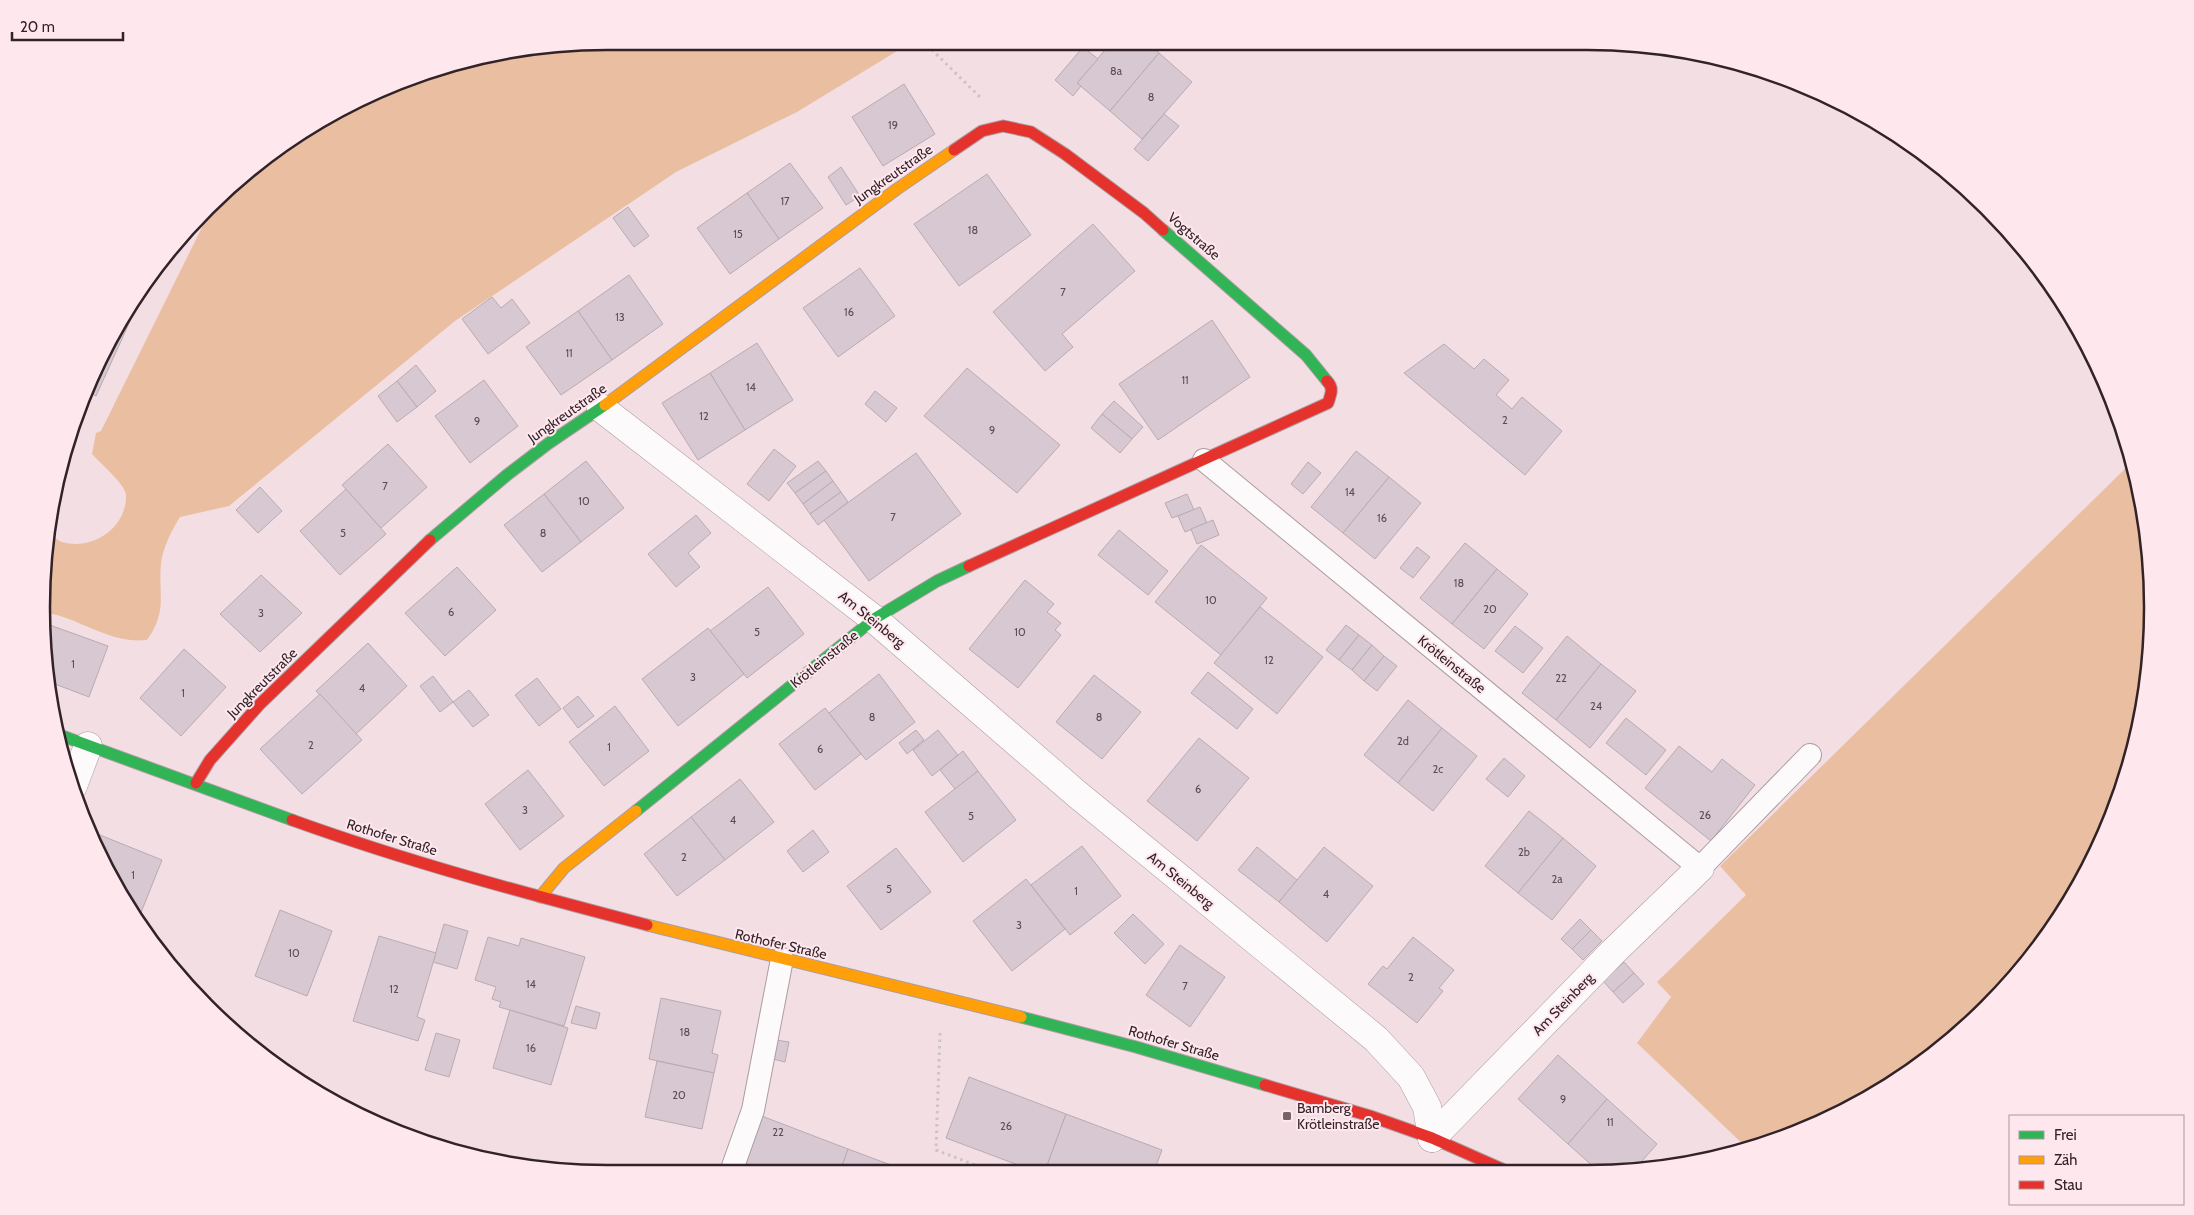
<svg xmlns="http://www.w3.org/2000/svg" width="2194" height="1215" font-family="Cabin,sans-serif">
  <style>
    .green { fill: #eabfa1 }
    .building { fill: #d7c8d1; stroke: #b9abb2 }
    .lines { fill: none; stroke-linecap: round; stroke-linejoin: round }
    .lane-casing { stroke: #ac9ca1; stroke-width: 24 }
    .street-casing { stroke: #ac9ca1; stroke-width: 29 }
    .fast-casing { stroke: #ac9ca1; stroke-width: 13 }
    .slow-casing { stroke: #ac9ca1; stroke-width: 13 }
    .jam-casing { stroke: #ac9ca1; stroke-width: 13 }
    .path { stroke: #cbc3c6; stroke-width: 3; stroke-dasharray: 2.5 4; stroke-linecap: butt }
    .lane { stroke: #fdfafb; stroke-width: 22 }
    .street { stroke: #fdfafb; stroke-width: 28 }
    .fast { stroke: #30b455; stroke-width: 11 }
    .slow { stroke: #ff9f0a; stroke-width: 11 }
    .jam { stroke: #e5322d; stroke-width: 11 }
    .poi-dot { fill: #76646a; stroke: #ffe7ee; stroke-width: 2 }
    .labels { text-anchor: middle; stroke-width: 4; stroke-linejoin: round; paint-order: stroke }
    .number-label { font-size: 11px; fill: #5c4d53 }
    .street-label { font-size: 14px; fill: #322328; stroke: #ffe7ee }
    .poi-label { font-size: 14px; fill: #322328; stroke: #ffe7ee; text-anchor: start }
    .rim { fill: none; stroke: #322328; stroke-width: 2.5 }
  </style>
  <rect width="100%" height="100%" fill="#f3dee4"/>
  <g class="green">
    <path d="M907 45 797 112 676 172 455 321 229 506 180 517C172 530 163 547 161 563 158 594 168 611 147 640 121 643 98 631 74 621 65 618 53 612 43 614L47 531C51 534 56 540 62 542 92 551 127 528 126 495 125 484 101 464 92 454L96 433 101 431 212 207 209 205 263 158 357 100 426 71 533 46Z"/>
    <path d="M2133 461 2152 571 2148 682 2123 790 2077 891 1987 1008 1901 1078 1769 1144 1748 1149 1637 1043 1671 997 1657 982 1746 895 1720 866Z"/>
  </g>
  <g class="building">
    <path d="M1110 44H1148L1159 53 1110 111 1077 83Z"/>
    <path d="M1083 47 1098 59 1077 83 1081 86 1073 96 1055 80Z"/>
    <path d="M1159 53 1192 82 1142 139 1110 111Z"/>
    <path d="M904 84 935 134 883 166 852 117Z"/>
    <path d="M1164 114 1179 126 1148 161 1134 149Z"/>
    <path d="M790 163 823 208 779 239 747 193Z"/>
    <path d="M841 167 860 196 846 205 828 177Z"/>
    <path d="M987 174 1031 235 959 286 914 224Z"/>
    <path d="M747 193 779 239 730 274 697 228Z"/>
    <path d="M628 207 649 236 634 247 613 218Z"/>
    <path d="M1093 224 1135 271 1062 334 1073 347 1045 371 993 312Z"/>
    <path d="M860 268 895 316 838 357 803 308Z"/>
    <path d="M151 275 96 396 87 391 100 357 137 293Z"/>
    <path d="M629 275 663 324 612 360 578 311Z"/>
    <path d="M492 297 501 308 512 299 530 323 488 354 462 319Z"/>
    <path d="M578 311 612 360 561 395 526 347Z"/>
    <path d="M1212 320 1250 377 1158 440 1119 384Z"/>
    <path d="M757 343 793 400 745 430 710 373Z"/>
    <path d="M1444 344 1474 369 1484 359 1509 380 1496 395 1512 409 1522 397 1562 431 1525 475 1404 373Z"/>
    <path d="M416 365 436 391 417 407 397 381Z"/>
    <path d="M967 368 1060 445 1017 493 924 416Z"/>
    <path d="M710 373 745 430 698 460 662 403Z"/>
    <path d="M484 380 518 426 470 463 435 416Z"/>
    <path d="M397 381 417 407 397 422 378 396Z"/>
    <path d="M875 391 897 408 886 422 865 404Z"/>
    <path d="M1114 401 1143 427 1132 439 1102 414Z"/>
    <path d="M1102 414 1132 439 1120 453 1091 428Z"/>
    <path d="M388 444 427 487 381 528 342 485Z"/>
    <path d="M774 449 796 466 769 501 747 484Z"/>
    <path d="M1356 451 1389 477 1343 533 1311 507Z"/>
    <path d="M916 453 961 514 869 581 824 520Z"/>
    <path d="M586 461 624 508 581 542 544 494Z"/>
    <path d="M818 461 826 471 795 493 787 483Z"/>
    <path d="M1308 462 1321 473 1303 494 1291 484Z"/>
    <path d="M826 471 833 481 803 504 795 493Z"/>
    <path d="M1389 477 1421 503 1375 559 1343 533Z"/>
    <path d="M833 481 841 492 810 514 803 504Z"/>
    <path d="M260 487 282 511 258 533 236 510Z"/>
    <path d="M346 489 386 534 340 575 300 531Z"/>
    <path d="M841 492 848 502 818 525 810 514Z"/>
    <path d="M544 494 581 542 542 572 504 525Z"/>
    <path d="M1187 494 1194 510 1172 518 1165 503Z"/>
    <path d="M1200 507 1207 523 1185 532 1178 516Z"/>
    <path d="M696 515 711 533 688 553 700 567 676 587 648 554Z"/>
    <path d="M1213 520 1219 535 1197 544 1191 529Z"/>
    <path d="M1119 530 1168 571 1148 595 1098 555Z"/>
    <path d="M1465 543 1497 569 1452 624 1420 598Z"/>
    <path d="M1201 545 1267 598 1221 655 1155 602Z"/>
    <path d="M1417 547 1430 557 1413 578 1400 568Z"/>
    <path d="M457 567 496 610 445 656 405 613Z"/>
    <path d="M1497 569 1528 594 1484 649 1452 624Z"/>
    <path d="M261 575 302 613 260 652 220 614Z"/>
    <path d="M1025 580 1054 604 1047 612 1061 623 1055 630 1061 635 1018 688 969 649Z"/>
    <path d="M768 587 804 634 747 678 710 631Z"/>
    <path d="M1260 607 1323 657 1277 714 1214 663Z"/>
    <path d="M47 624 108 646 89 697 47 681 42 644 43 635Z"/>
    <path d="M1346 625 1359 635 1339 660 1326 650Z"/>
    <path d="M1515 626 1543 648 1523 673 1495 651Z"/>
    <path d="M708 628 744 674 678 726 642 679Z"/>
    <path d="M1359 635 1372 645 1352 670 1339 660Z"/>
    <path d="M1567 636 1601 664 1556 720 1522 693Z"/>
    <path d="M368 643 407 686 356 734 316 691Z"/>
    <path d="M1372 645 1384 656 1364 681 1352 670Z"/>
    <path d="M184 649 226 687 181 736 140 698Z"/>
    <path d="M1384 656 1397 666 1377 691 1364 681Z"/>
    <path d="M1601 664 1636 691 1590 748 1556 720Z"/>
    <path d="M1208 672 1253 709 1237 729 1191 693Z"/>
    <path d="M879 674 915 722 866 760 829 713Z"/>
    <path d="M1094 675 1141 712 1102 759 1056 722Z"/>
    <path d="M433 676 453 702 440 712 420 686Z"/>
    <path d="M537 678 561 709 539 726 515 695Z"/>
    <path d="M469 690 489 715 473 727 453 702Z"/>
    <path d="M320 694 362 740 302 794 260 749Z"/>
    <path d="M578 696 594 716 578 728 563 708Z"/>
    <path d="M1408 700 1442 728 1398 783 1364 755Z"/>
    <path d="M615 706 649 751 604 786 569 742Z"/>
    <path d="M825 708 861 754 815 790 779 744Z"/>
    <path d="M1626 718 1666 750 1646 775 1606 743Z"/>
    <path d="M1442 728 1477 756 1433 811 1398 783Z"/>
    <path d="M916 730 924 740 907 754 899 743Z"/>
    <path d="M938 730 958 755 932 776 913 750Z"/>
    <path d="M1199 738 1249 778 1197 841 1147 801Z"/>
    <path d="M1679 746 1712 772 1722 759 1755 785 1711 841 1645 788Z"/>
    <path d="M963 751 978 771 955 789 940 770Z"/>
    <path d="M1504 758 1525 776 1508 797 1486 779Z"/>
    <path d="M528 770 564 816 520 850 485 804Z"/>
    <path d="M978 771 1016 820 963 862 925 812Z"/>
    <path d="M740 779 774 822 725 860 691 817Z"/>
    <path d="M1529 811 1563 838 1518 893 1485 866Z"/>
    <path d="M691 817 725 860 677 896 644 854Z"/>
    <path d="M813 830 829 852 803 872 787 851Z"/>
    <path d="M100 835 162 860 138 920 117 891 95 846Z"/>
    <path d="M1563 838 1596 866 1552 920 1518 893Z"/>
    <path d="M1082 846 1121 896 1070 935 1031 885Z"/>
    <path d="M1257 847 1297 880 1279 902 1238 870Z"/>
    <path d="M1324 847 1373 886 1327 942 1279 902Z"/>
    <path d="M896 848 931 892 881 930 847 886Z"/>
    <path d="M1026 879 1065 929 1012 971 973 921Z"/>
    <path d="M280 910 332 931 307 996 255 976Z"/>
    <path d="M1133 914 1164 944 1145 964 1114 933Z"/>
    <path d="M1580 919 1591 930 1572 949 1561 939Z"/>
    <path d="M444 924 468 931 457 969 433 962Z"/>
    <path d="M1591 930 1602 941 1583 960 1572 949Z"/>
    <path d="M379 936 436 953 417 1017 425 1020 418 1041 353 1021Z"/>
    <path d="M488 937 519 946 521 938 585 957 564 1026 499 1007 501 1002 492 999 496 987 475 980Z"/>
    <path d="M1413 937 1454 970 1439 988 1443 991 1417 1023 1368 984 1383 966 1387 969Z"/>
    <path d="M1180 945 1225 977 1190 1027 1146 995Z"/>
    <path d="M1624 962 1634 973 1613 992 1603 981Z"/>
    <path d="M1634 973 1644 984 1623 1003 1613 992Z"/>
    <path d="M661 998 721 1011 712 1053 718 1055 714 1073 649 1059Z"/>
    <path d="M576 1006 600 1013 596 1029 571 1023Z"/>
    <path d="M510 1010 568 1028 551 1085 493 1068Z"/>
    <path d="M436 1033 460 1040 449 1077 425 1070Z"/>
    <path d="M776 1040 789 1042 785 1062 773 1059Z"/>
    <path d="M1558 1055 1607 1099 1568 1144 1518 1099Z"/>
    <path d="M657 1061 714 1073 702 1129 645 1117Z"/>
    <path d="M969 1077 1066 1114 1045 1171H1034L946 1138Z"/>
    <path d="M1607 1099 1657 1144 1635 1169H1596L1568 1144Z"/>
    <path d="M1066 1114 1162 1150 1154 1171H1045Z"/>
    <path d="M759 1115 848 1149 840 1172H738Z"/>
    <path d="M848 1149 907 1171 840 1172Z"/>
  </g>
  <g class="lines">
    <defs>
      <g id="lane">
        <path d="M1204 460 1700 868 1810 755"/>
        <path d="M731 1172 753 1110 782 959"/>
      </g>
      <g id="street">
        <path d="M601 408 874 619 1078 795 1376 1039 1411 1077 1427 1107 1432 1138"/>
        <path d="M73 786 88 746"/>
        <path d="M1432 1138 1613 952 1700 868"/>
      </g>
      <g id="fast">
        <path d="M1163 230 1306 355 1327 381"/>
        <path d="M430 540 507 475 549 443 605 405"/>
        <path d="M57 734 292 820"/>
        <path d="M636 811 874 619 937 581 969 566"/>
        <path d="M1021 1017 1136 1047 1265 1085"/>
      </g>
      <g id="slow">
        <path d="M605 405 897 189 954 150"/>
        <path d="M540 897 564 868 636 811"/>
        <path d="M647 925 1021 1017"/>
      </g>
      <g id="jam">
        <path d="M954 150 982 131 1003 126 1031 132 1065 154 1144 213 1163 230"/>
        <path d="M969 566 1328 403C1331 394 1334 388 1327 381"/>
        <path d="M196 783 210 760 260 704 430 540"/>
        <path d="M292 820C408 862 528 894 647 925"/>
        <path d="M1265 1085 1370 1116 1432 1138 1502 1169"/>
      </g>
    </defs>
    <use href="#lane" class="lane-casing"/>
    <use href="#street" class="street-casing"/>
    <use href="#fast" class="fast-casing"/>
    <use href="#slow" class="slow-casing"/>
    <use href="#jam" class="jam-casing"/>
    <g class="path">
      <path d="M927 45 980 97"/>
      <path d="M940 1033 936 1150 991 1171"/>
    </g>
    <use href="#lane" class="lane"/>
    <use href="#street" class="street"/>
    <use href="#fast" class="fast"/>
    <use href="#slow" class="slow"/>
    <use href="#jam" class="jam"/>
  </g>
  <rect class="poi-dot" x="1282" y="1111" width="10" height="10" rx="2.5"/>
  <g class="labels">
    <g class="number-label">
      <text x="1116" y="75">8a</text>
      <text x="1151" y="101">8</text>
      <text x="893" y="129">19</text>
      <text x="785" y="205">17</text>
      <text x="973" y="234">18</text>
      <text x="738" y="238">15</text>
      <text x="1063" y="296">7</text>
      <text x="849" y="316">16</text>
      <text x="620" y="321">13</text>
      <text x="569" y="357">11</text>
      <text x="1185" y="384">11</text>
      <text x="751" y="391">14</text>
      <text x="704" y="420">12</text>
      <text x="1505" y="424">2</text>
      <text x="477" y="425">9</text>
      <text x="992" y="434">9</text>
      <text x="385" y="490">7</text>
      <text x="1350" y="496">14</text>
      <text x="584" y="505">10</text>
      <text x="893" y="521">7</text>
      <text x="1382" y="522">16</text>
      <text x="343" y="537">5</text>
      <text x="543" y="537">8</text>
      <text x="1459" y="587">18</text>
      <text x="1211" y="604">10</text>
      <text x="1490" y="613">20</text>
      <text x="451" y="616">6</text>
      <text x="261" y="617">3</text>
      <text x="757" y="636">5</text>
      <text x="1020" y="636">10</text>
      <text x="1269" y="664">12</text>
      <text x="73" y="668">1</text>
      <text x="693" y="681">3</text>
      <text x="1561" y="682">22</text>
      <text x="362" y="692">4</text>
      <text x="183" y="697">1</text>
      <text x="1596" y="710">24</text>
      <text x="872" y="721">8</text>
      <text x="1099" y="721">8</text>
      <text x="1403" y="745">2d</text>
      <text x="311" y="749">2</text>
      <text x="609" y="751">1</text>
      <text x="820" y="753">6</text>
      <text x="1438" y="773">2c</text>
      <text x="1198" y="793">6</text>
      <text x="525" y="814">3</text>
      <text x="1705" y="819">26</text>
      <text x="971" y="820">5</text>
      <text x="733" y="824">4</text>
      <text x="1524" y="856">2b</text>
      <text x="684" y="861">2</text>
      <text x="133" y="879">1</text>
      <text x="1557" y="883">2a</text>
      <text x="889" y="893">5</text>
      <text x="1076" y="895">1</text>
      <text x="1326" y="898">4</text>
      <text x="1019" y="929">3</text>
      <text x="294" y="957">10</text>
      <text x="1411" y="981">2</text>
      <text x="531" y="988">14</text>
      <text x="1185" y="990">7</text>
      <text x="394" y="993">12</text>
      <text x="685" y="1036">18</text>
      <text x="531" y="1052">16</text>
      <text x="679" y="1099">20</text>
      <text x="1563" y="1103">9</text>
      <text x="1610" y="1126">11</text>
      <text x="1006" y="1130">26</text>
      <text x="778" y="1136">22</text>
    </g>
    <g class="street-label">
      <text transform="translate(893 174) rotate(-35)" y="5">Jungkreutstraße</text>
      <text transform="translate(1194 236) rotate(41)" y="5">Vogtstraße</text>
      <text transform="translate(567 413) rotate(-35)" y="5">Jungkreutstraße</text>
      <text transform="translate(872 619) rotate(39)" y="5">Am Steinberg</text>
      <text transform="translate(824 659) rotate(-39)" y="5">Krötleinstraße</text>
      <text transform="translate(1452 664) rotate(39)" y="5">Krötleinstraße</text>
      <text transform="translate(262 683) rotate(-45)" y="5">Jungkreutstraße</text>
      <text transform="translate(392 837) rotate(17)" y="5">Rothofer Straße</text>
      <text transform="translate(1181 880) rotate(39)" y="5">Am Steinberg</text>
      <text transform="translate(781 944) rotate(13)" y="5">Rothofer Straße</text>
      <text transform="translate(1563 1004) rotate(-46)" y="5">Am Steinberg</text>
      <text transform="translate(1174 1043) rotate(16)" y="5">Rothofer Straße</text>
    </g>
    <g class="poi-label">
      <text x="1297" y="1113">Bamberg<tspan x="1297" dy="16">Krötleinstraße</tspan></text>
    </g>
  </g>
  <path d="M0 0H2194V1215H0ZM607 50H1587A557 557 0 0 1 2144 607V608A557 557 0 0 1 1587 1165H607A557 557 0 0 1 50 608V607A557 557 0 0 1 607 50Z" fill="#ffe7ee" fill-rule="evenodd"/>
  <path class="rim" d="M607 50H1587A557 557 0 0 1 2144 607V608A557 557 0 0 1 1587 1165H607A557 557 0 0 1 50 608V607A557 557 0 0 1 607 50Z"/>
  <rect x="2009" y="1115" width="175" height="90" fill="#ffe7ee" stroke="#ad999f"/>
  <rect x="2019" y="1131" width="25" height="8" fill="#30b455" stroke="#ad999f"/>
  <text x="2054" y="1140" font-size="15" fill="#322328">Frei</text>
  <rect x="2019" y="1156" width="25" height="8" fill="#ff9f0a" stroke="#ad999f"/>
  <text x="2054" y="1165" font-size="15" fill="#322328">Zäh</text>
  <rect x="2019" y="1181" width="25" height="8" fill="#e5322d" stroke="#ad999f"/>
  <text x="2054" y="1190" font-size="15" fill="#322328">Stau</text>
  <path d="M12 32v8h111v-8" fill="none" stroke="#322328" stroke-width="2.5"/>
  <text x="20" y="32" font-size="15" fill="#322328" stroke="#ffe7ee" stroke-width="4" paint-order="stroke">20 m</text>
</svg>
